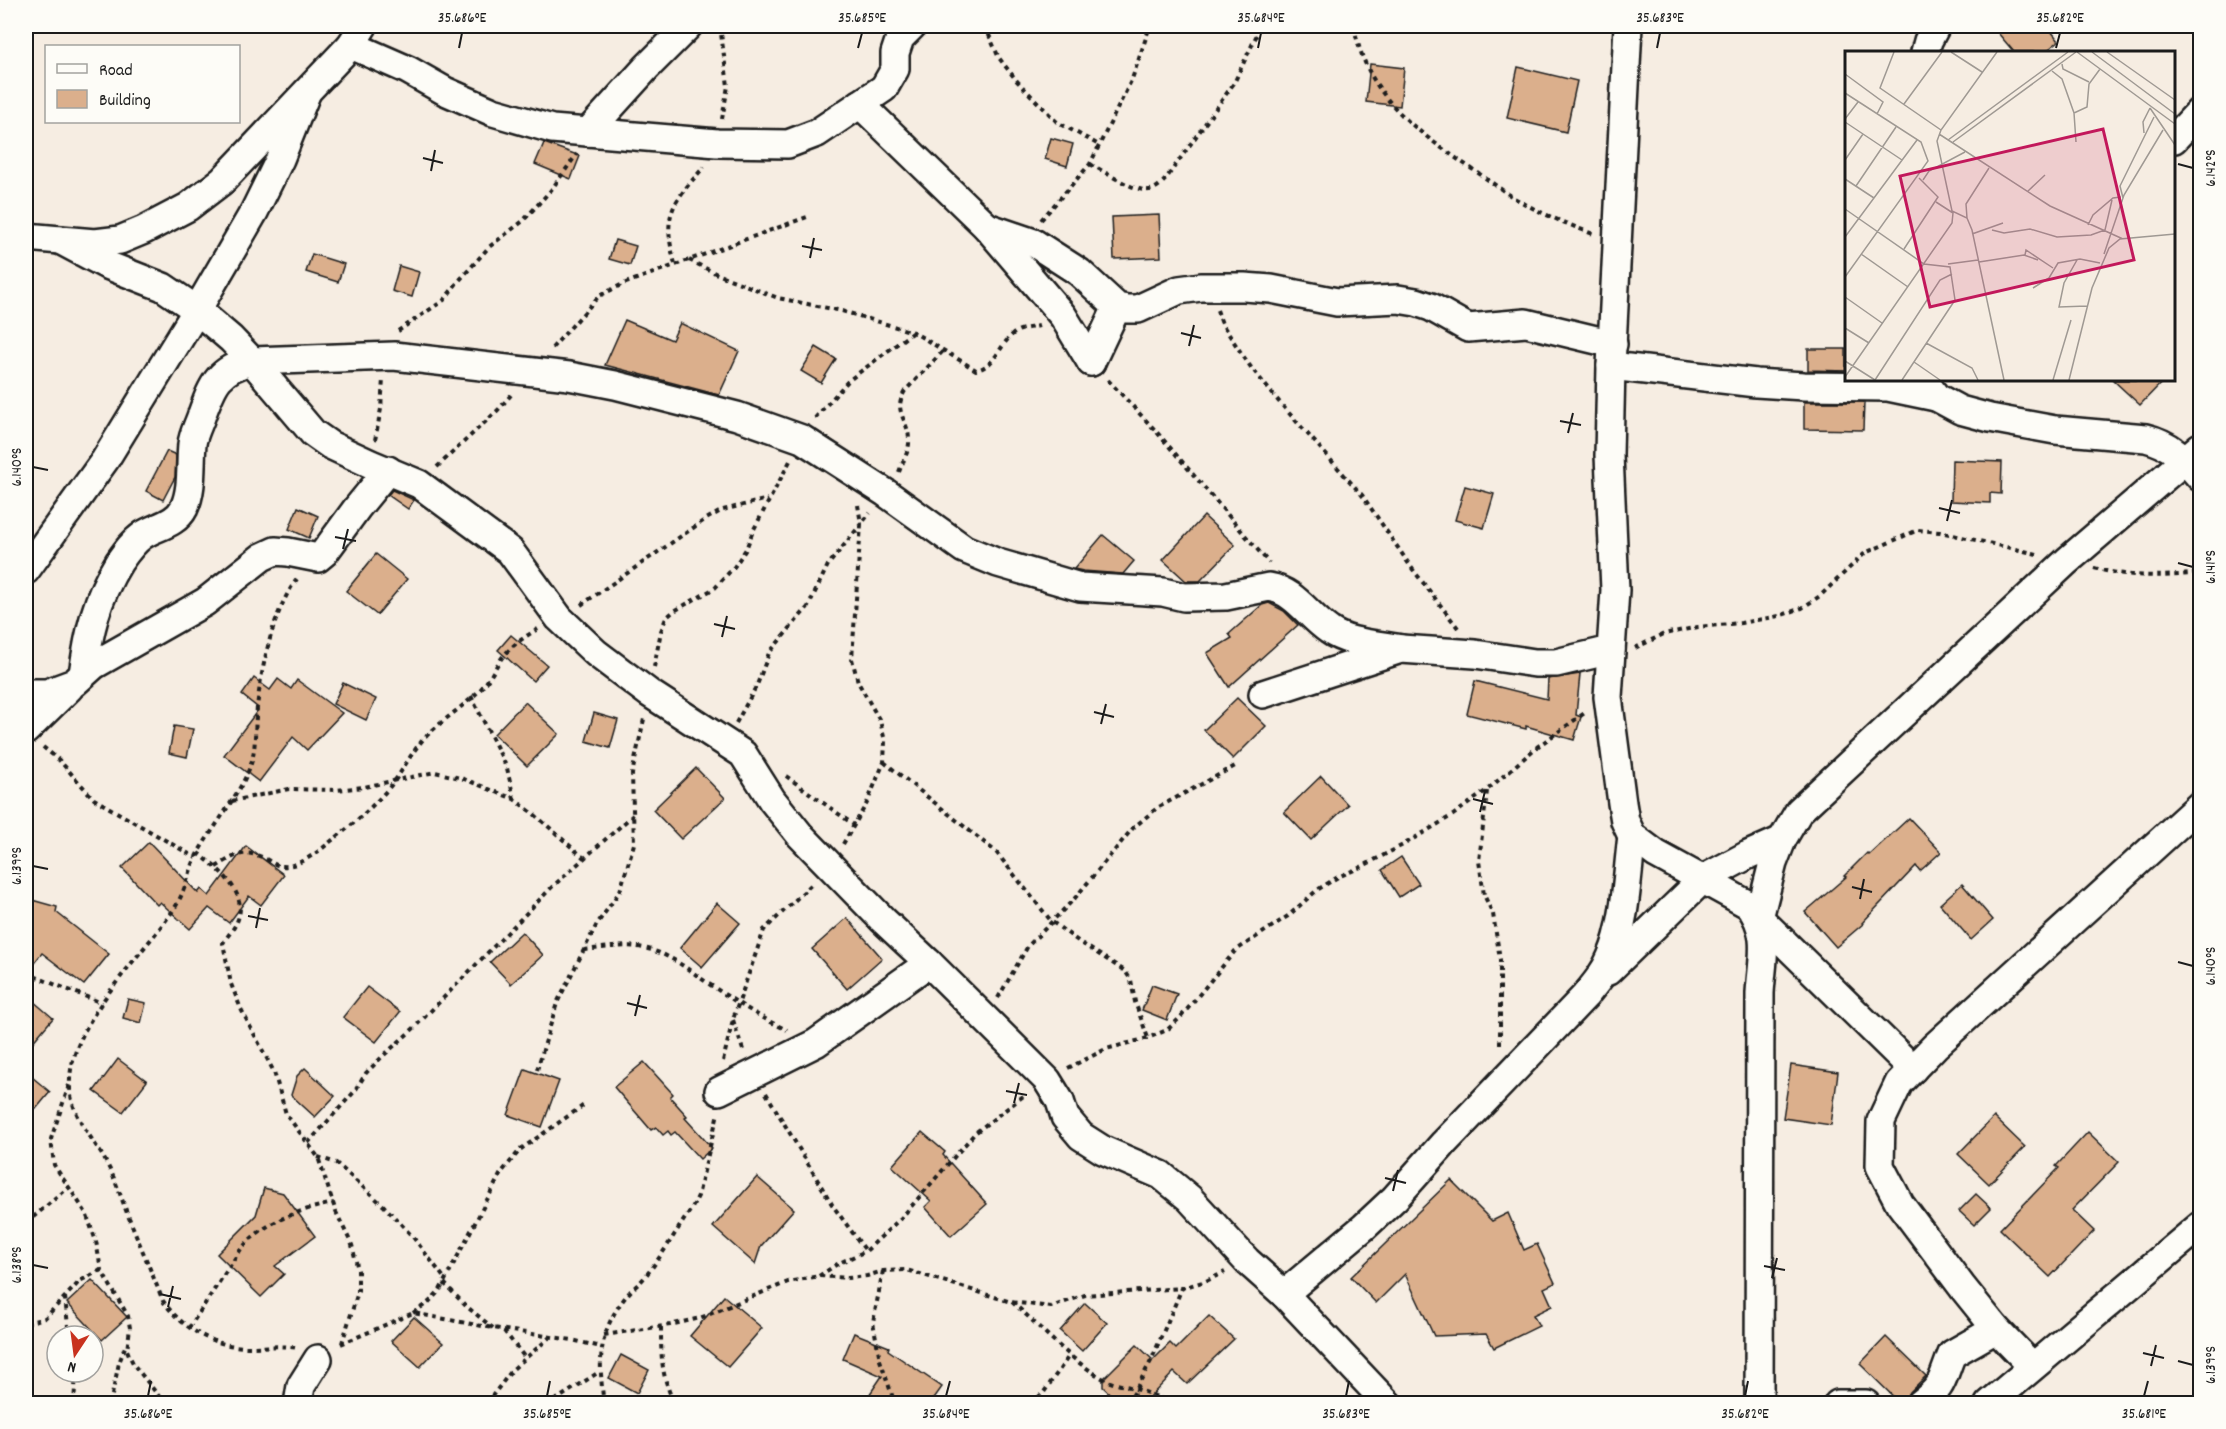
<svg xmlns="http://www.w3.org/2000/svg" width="2226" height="1429" font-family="Dekko,sans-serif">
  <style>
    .building { fill: #dbaf8c; stroke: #1c1c1c; stroke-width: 1.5 }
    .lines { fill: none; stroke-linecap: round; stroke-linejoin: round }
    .street-casing { stroke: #1c1c1c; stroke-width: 32 }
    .path { stroke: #1c1c1c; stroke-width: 4; stroke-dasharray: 4.5 4.5; stroke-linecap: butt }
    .street { stroke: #fdfcf7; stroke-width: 27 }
    .ticks { fill: none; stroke: #1c1c1c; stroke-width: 2 }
    .inset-road { fill: none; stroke: #9f9993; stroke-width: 1.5 }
    .view { fill: #c2185b; fill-opacity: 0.15; stroke: #c2185b; stroke-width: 3 }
    .inset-edge { fill: none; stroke: #1c1c1c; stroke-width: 3 }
    .neatline { fill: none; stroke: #1c1c1c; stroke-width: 2 }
    .ticks-label { font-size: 15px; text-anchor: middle; fill: #1c1c1c }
  </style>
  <rect width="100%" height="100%" fill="#f6ede2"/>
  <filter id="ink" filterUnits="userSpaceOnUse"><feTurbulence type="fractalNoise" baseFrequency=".0167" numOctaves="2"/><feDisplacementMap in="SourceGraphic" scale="12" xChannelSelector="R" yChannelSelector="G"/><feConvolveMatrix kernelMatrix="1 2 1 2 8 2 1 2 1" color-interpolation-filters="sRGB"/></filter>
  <g filter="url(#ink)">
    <g class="building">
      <path d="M1992 26H2047L2059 41 2045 52H2014Z"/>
      <path d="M1370 64 1404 68 1400 106 1366 102Z"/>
      <path d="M1518 67 1577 81 1566 132 1507 118Z"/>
      <path d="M1051 138 1073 144 1067 166 1045 159Z"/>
      <path d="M544 143 580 156 571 179 535 164Z"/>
      <path d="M1159 215 1161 257 1114 259 1112 217Z"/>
      <path d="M615 240 636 246 630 265 609 259Z"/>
      <path d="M312 254 344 264 338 282 306 272Z"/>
      <path d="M399 266 419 272 412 297 392 291Z"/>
      <path d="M625 320 672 340 680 323 739 351 719 395 605 365Z"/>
      <path d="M816 347 836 359 821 383 801 371Z"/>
      <path d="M1808 349H1846V371L1808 370Z"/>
      <path d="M2113 380H2164L2140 405Z"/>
      <path d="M1804 402H1864L1863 430 1804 429Z"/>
      <path d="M167 451 176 455 175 477 163 500 146 491Z"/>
      <path d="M1952 460 2002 462 2001 494 1990 493V503L1951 501Z"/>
      <path d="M1465 486 1494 494 1484 528 1455 520Z"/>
      <path d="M392 490 414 500 408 509 388 495Z"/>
      <path d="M298 507 318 516 309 538 289 529Z"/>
      <path d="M1204 516 1235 545 1200 581H1186L1163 560Z"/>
      <path d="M1103 535 1134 561 1123 574 1083 571 1074 569Z"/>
      <path d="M376 554 407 579 377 615 346 591Z"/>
      <path d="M1269 603 1284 611 1298 625 1229 687 1207 653 1232 638 1229 634 1262 605Z"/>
      <path d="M511 635 547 665 533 681 498 650Z"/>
      <path d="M1580 674 1576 715 1581 717 1574 740 1526 726V729L1467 714 1475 681 1547 699 1548 679Z"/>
      <path d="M254 678 270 690 278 679 291 689 297 680 342 713 307 750 293 737 259 782 224 755 258 710 256 709 257 707 242 695Z"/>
      <path d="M343 683 376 699 366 720 333 704Z"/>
      <path d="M1237 698 1266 726 1233 759 1204 730Z"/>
      <path d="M525 702 559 734 527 766 494 734Z"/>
      <path d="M594 713 618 720 610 748 586 741Z"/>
      <path d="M174 726 193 729 187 757 169 753Z"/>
      <path d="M696 768 725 798 681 839 653 810Z"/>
      <path d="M1321 776 1348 805 1311 840 1284 812Z"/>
      <path d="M1909 818 1941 852 1920 871 1916 866 1862 923 1863 924 1836 947 1805 912 1846 877 1844 876 1867 853 1869 855Z"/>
      <path d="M149 842 198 893 201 889 209 896 246 846 284 875 261 905 249 896 229 923 209 908 190 929 160 902 157 905 122 868Z"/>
      <path d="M1401 857 1419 884 1399 897 1382 870Z"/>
      <path d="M1962 884 1993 920 1971 940 1940 904Z"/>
      <path d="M32 900 57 907 56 912 109 954 84 985 42 953 26 973V923Z"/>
      <path d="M717 903 740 923 702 967 680 948Z"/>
      <path d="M847 918 882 958 847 989 812 949Z"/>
      <path d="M522 932 543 955 511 984 490 962Z"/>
      <path d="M1152 985 1177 994 1167 1020 1142 1010Z"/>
      <path d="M367 987 400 1012 376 1042 343 1017Z"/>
      <path d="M26 995 53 1018 26 1050Z"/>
      <path d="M128 999 146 1003 141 1023 123 1018Z"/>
      <path d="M118 1059 147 1081 123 1112 94 1091Z"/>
      <path d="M644 1062 673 1094 670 1097 687 1116 685 1118 712 1148 700 1159 675 1132 671 1135 668 1131 663 1135 656 1127 651 1130 614 1087Z"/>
      <path d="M1791 1065 1838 1072 1831 1125 1783 1118Z"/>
      <path d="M305 1068 335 1096 315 1117 291 1095 297 1076Z"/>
      <path d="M525 1069 559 1081 542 1127 508 1115Z"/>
      <path d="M26 1072 50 1092 36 1109 26 1100Z"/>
      <path d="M1994 1117 2025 1147 1989 1184 1958 1154Z"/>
      <path d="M922 1132 945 1152 943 1155 987 1204 951 1236 925 1207 931 1201 892 1166Z"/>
      <path d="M2088 1132 2119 1162 2072 1210 2094 1231 2050 1277 2000 1229 2059 1168 2056 1166Z"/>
      <path d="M757 1177 794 1209 761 1246 755 1264 713 1227Z"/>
      <path d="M1451 1180 1492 1221 1508 1213 1524 1250 1537 1244 1555 1283 1544 1288 1552 1306 1533 1315 1539 1326 1494 1348 1486 1334 1434 1336 1405 1274 1376 1303 1351 1277Z"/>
      <path d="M264 1188 283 1193 315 1236 275 1266 284 1274 261 1297 217 1254 256 1215Z"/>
      <path d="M1976 1194 1991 1208 1974 1225 1959 1211Z"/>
      <path d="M92 1280 127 1317 102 1340 67 1303Z"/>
      <path d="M724 1296 762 1328 728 1367 690 1336Z"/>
      <path d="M1085 1303 1107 1323 1082 1351 1060 1331Z"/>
      <path d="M1209 1316 1234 1339 1187 1384 1174 1372 1143 1404H1121L1103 1387V1379L1137 1345 1153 1360 1170 1343 1176 1349Z"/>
      <path d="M414 1317 443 1343 420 1367 391 1341Z"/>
      <path d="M854 1333 889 1347 888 1350 942 1387 930 1404H863L882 1376 843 1359Z"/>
      <path d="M1886 1337 1926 1376 1910 1392 1905 1404H1901L1860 1364Z"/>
      <path d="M621 1355 649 1370 637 1393 609 1378Z"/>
    </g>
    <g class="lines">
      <defs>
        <g id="street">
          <path d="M1628 26 1611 366 1609 455 1615 590 1608 697 1622 803 1625 821 1632 836 1656 854 1749 905C1771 934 1762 959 1760 993L1759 1404"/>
          <path d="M351 45 408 70 445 91 493 112 552 129 717 143 788 144 817 133 884 88 895 69V53L900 38 912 26"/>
          <path d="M1925 52 1928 41 1936 26"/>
          <path d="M860 104 987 227 1063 316 1091 362"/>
          <path d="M588 132 647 67 688 26"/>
          <path d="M2174 139 2200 111"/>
          <path d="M987 227 1034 243 1079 272 1117 307 1127 309H1138L1179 290 1201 287H1244L1271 289 1337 302 1398 299 1416 302 1431 307 1468 328 1526 323 1613 344"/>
          <path d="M26 237 95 243 120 240 144 230 188 207 222 181 351 45 363 26"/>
          <path d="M60 240 107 265 163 287 197 310 231 339 252 361 313 433 330 445 371 464 419 484 510 551 559 618 596 653 649 693 743 754 772 800 800 835 883 920 929 963 1047 1080 1060 1101 1065 1117 1081 1136 1103 1150 1161 1175 1189 1198 1247 1261 1284 1294 1388 1404"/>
          <path d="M1091 362 1117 307"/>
          <path d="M1611 366 1756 383 1804 386 1888 387 1936 397"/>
          <path d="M1926 383 1936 397 1960 410 1990 418 2055 430 2146 438C2171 444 2184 458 2200 477"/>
          <path d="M26 570 105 460 197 310 254 212 280 159 306 94"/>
          <path d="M83 674C89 632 96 599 119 562 126 552 133 542 143 535 157 526 176 524 184 508 193 489 190 464 192 444 193 434 199 424 202 414 213 384 218 369 252 361L394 356 569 376 615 385 737 416 802 439 886 493 964 549 998 563 1080 587 1163 592 1184 597 1226 596 1269 587C1295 591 1308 616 1329 630 1348 644 1378 644 1401 649"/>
          <path d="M26 693H47L74 683 94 665 205 602 262 557 275 551 288 552 318 558 324 553 357 508 388 470"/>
          <path d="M1263 694 1401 649 1475 654 1535 663H1556L1611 650"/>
          <path d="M26 730 69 688"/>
          <path d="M1608 971 1703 879 1748 855 1782 840"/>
          <path d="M1913 1069 1759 918 1773 863 1782 840 1799 811 2067 561 2200 447"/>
          <path d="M719 1091 816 1043 929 963"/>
          <path d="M1284 1294 1364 1227 1395 1198 1444 1143 1585 996C1595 984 1605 972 1611 957 1626 923 1627 874 1632 836"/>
          <path d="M2032 1366 1996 1329 1963 1288 1900 1204 1880 1166 1881 1121 1899 1083 1935 1046 2200 805"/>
          <path d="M298 1404 301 1386 318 1359"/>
          <path d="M1838 1404H1866"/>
          <path d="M1920 1404C1945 1385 1941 1380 1952 1354L1996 1329"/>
          <path d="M1989 1404 2200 1226"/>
        </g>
      </defs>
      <use href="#street" class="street-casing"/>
      <g class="path">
        <path d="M720 26 728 86 722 119"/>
        <path d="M985 26 999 58 1017 81 1057 122 1099 145"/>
        <path d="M1354 26C1367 97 1416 131 1472 169 1488 179 1502 191 1518 200 1542 214 1567 224 1593 234"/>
        <path d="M1090 164C1104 171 1134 192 1149 190 1155 190 1161 184 1165 180L1234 83 1261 26"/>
        <path d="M1041 220 1090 164 1132 79 1150 26"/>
        <path d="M689 260 717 274 778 298 842 311 913 332 976 370C997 366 999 343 1016 332 1022 328 1032 328 1039 326"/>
        <path d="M675 264C662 215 671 204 704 167"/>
        <path d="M1217 310 1222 324 1250 366 1280 403 1362 495 1411 567 1458 628"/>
        <path d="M398 331 444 300 457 283 489 247 523 221 551 190 577 154"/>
        <path d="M552 348 599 296 623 284 807 217"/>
        <path d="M1108 380 1155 430 1269 563"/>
        <path d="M815 418 848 381 913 332"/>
        <path d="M375 440 381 409 383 379"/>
        <path d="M437 467 498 410 511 395"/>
        <path d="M899 472C902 463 910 450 909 440 909 420 892 412 905 391L943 351"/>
        <path d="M2094 568C2130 578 2164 577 2200 573"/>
        <path d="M297 579C271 613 260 675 256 717 254 744 257 756 243 782 230 806 213 828 199 851 189 869 186 891 174 909 142 956 67 1026 70 1086 71 1118 95 1139 108 1166 116 1181 121 1197 127 1213 139 1242 151 1271 163 1301 184 1330 214 1347 250 1347 266 1347 282 1345 297 1348"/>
        <path d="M581 605 706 519 723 510 768 499"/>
        <path d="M1635 648 1664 634 1698 627 1741 623 1779 616 1802 608 1820 596 1865 553 1918 530 1940 532 2037 554"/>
        <path d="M654 667 661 631 666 618 674 611 715 588 734 567 746 549 753 531 790 461"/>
        <path d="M471 696 507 768 514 799"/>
        <path d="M736 723 757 685 769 653 808 607 828 565 861 524 858 505"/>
        <path d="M43 747 59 760 94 799 196 858"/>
        <path d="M884 762 996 852 1051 921 1078 941 1125 971 1131 980 1135 1002 1148 1038"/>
        <path d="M786 776 854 825"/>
        <path d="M1487 791 1479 861 1484 895 1493 914 1500 959V1047"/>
        <path d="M232 801 289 789 337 790 364 787 435 772 464 779 514 799 534 814 584 858"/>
        <path d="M843 844 867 803 884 762 885 741 880 721 858 682 852 659 861 524 870 513"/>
        <path d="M198 853C216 867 248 891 238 919 235 928 228 935 223 943L231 984 241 1009 274 1072 286 1114 318 1157 336 1212 352 1245 358 1270V1292L342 1343"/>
        <path d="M216 867C236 855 244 848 266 859 271 862 276 866 283 866 296 868 320 851 330 842 353 825 375 805 393 783 403 770 410 755 421 742 440 720 468 705 485 684 493 674 497 663 505 654 515 643 526 636 538 629"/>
        <path d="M584 950C604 948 624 944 644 948 673 955 688 970 712 986 736 1002 761 1018 787 1030"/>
        <path d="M26 973 102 1003"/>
        <path d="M998 998 1028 946 1075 898 1133 828 1157 808 1237 765"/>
        <path d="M733 1020 744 1053"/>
        <path d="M723 1061 733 1019 764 930 813 883"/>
        <path d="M1068 1068 1106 1049 1148 1038 1167 1030 1180 1018 1235 951 1288 916 1317 890 1338 877 1361 867 1403 845 1453 815 1487 790 1537 747 1586 712"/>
        <path d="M537 1070 557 1003 597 924 620 891 634 844 632 774 644 719"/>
        <path d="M69 1085 51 1139 54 1165 86 1213 96 1241 101 1270 128 1316 130 1328 127 1350 129 1355 134 1365 165 1404"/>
        <path d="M766 1093 833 1206 866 1251"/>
        <path d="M308 1143 355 1091 366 1073 383 1056 413 1029 553 886 633 815"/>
        <path d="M318 1157 336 1163 384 1206 413 1237 445 1279"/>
        <path d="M26 1223 68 1188"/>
        <path d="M883 1271 873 1322 880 1360 895 1404"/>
        <path d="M819 1276 839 1263 866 1251 902 1217 975 1133 1026 1094"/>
        <path d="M444 1283 466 1306 493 1328"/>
        <path d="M65 1297 69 1336"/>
        <path d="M1012 1302C1042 1328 1069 1360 1104 1379 1114 1385 1125 1385 1136 1389 1149 1393 1161 1399 1175 1404"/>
        <path d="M413 1313 429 1302 440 1290 501 1173 521 1149 584 1105"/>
        <path d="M26 1323 45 1318 80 1281 101 1270"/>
        <path d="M661 1327C661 1354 661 1378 675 1404"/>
        <path d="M189 1328 241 1249C265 1221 298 1210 334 1203"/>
        <path d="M504 1331 526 1359"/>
        <path d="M604 1335 670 1325 700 1318 788 1282 819 1276 848 1278 867 1276 883 1271 907 1270 1011 1302 1051 1307 1085 1295 1182 1288 1206 1281 1225 1272"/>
        <path d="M341 1344 413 1313 493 1328 572 1340 601 1347"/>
        <path d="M74 1404 76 1372"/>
        <path d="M110 1404 119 1363 126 1344"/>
        <path d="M486 1404 513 1369 550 1337"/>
        <path d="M546 1404 559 1398 599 1372"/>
        <path d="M604 1404C598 1360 598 1330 628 1294 633 1288 639 1284 644 1278 662 1256 676 1231 692 1208L698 1196 718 1113"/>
        <path d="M1031 1404 1044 1392 1069 1356"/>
        <path d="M1128 1404 1151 1361 1182 1288"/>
      </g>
      <use href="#street" class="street"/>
    </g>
  </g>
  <path class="ticks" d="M459 48 462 33M858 48 862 33M1258 48 1261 33M1657 48 1660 33M2056 48 2060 33M423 158 443 163M2178 164 2193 168M431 171 435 150M802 246 822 250M810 258 814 238M1181 333 1201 338M1189 346 1194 325M1560 421 1581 425M1568 433 1573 413M33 467 48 470M1939 508 1960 513M1947 521 1952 500M335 537 356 541M343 549 348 529M2178 563 2193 567M714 624 735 629M722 637 727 616M1094 712 1114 717M1101 724 1106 704M1473 799 1493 804M1480 812 1485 791M33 866 48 869M1852 887 1872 892M1860 899 1864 879M248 916 268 920M256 928 260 908M2178 962 2193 966M627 1003 647 1008M635 1016 640 995M1006 1091 1027 1095M1014 1103 1019 1083M1385 1178 1406 1183M1393 1191 1398 1170M33 1265 48 1268M1764 1266 1785 1270M1772 1278 1777 1258M160 1294 181 1299M168 1307 173 1286M2143 1353 2164 1358M2178 1361 2193 1365M2151 1366 2156 1345M148 1396 151 1381M547 1396 550 1381M946 1396 950 1381M1346 1396 1349 1381M1745 1396 1748 1381M2144 1396 2148 1381"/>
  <g transform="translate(1845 51)">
    <rect width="330" height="330" fill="#f6ede2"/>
    <path class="inset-road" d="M49 1 35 37 96 79M106 1 137 21M152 1 96 79 92 90 107 160 122 167 127 179 159 329M232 1 330 73M247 1 330 63M262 1 330 49M217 13 218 18 244 31M207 20 217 28 229 62 231 91M0 23 38 51 32 63M0 42 76 91 83 110 0 226M59 53 97 1M305 57 330 94M229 62 242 56 244 33 255 18M0 68 13 51M0 71 57 109M299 82 298 71 305 57M94 83 205 155 278 188M103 89 223 1M108 91 231 1M0 109 18 83M0 128 29 147M78 129 84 120 120 101M11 135 51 76M183 140 200 124M278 147 275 135 309 66M0 158 79 213 105 216 110 249 57 329M122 167 121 153 144 117M243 174 248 164 268 147 276 146M147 179 159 182 185 178 212 186 246 184 260 179 267 149M127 183 158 172M0 186 72 89M59 198 93 146 74 127M16 203 63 236M259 203 279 144 318 79M180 204 181 199 208 217M232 209 219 232 214 256 242 255M134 211 179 204 193 209M103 213 133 209M188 237 204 227 213 212 235 208 255 212M0 246 37 272M0 277 24 292M81 292 127 317 133 329M0 310 30 329M69 311 95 329M0 326 107 172 108 162 91 151M30 329 95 229 107 223M208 329 226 269M224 329 247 237 264 197 275 188 330 183"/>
    <path class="view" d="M258 78 289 209 85 256 55 125Z"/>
    <rect width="330" height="330" class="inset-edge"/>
  </g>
  <rect width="2226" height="1429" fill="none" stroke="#fdfcf7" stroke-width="66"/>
  <rect x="45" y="45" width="195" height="78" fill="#fdfcf7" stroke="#a3a29f" stroke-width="1.5"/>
  <rect x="57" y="64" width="30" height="9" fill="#fdfcf7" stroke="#a3a29f" stroke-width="1.5"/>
  <text x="99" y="75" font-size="18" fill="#1c1c1c">Road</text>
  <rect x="57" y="90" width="30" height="18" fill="#dbaf8c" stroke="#a3a29f" stroke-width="1.5"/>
  <text x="99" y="105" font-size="18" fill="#1c1c1c">Building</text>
  <g transform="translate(75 1354) rotate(193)"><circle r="28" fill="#fdfcf7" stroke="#a3a29f" stroke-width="1.5"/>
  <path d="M0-4.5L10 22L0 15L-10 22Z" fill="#c8321e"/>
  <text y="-9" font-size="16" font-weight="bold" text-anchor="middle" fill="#1c1c1c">N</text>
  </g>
  <rect x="33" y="33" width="2160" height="1363" class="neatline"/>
  <g class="ticks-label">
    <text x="462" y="22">35.686°E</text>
    <text x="862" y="22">35.685°E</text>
    <text x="1261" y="22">35.684°E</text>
    <text x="1660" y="22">35.683°E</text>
    <text x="2060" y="22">35.682°E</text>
    <text transform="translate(2210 168) rotate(-90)" y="5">6.142°S</text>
    <text transform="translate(16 467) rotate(-90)" y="5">6.140°S</text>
    <text transform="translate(2210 567) rotate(-90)" y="5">6.141°S</text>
    <text transform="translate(16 866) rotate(-90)" y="5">6.139°S</text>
    <text transform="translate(2210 966) rotate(-90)" y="5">6.140°S</text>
    <text transform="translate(16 1265) rotate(-90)" y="5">6.138°S</text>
    <text transform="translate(2210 1365) rotate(-90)" y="5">6.139°S</text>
    <text x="148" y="1418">35.686°E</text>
    <text x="547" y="1418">35.685°E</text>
    <text x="946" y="1418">35.684°E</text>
    <text x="1346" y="1418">35.683°E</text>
    <text x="1745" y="1418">35.682°E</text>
    <text x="2144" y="1418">35.681°E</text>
  </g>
</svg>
